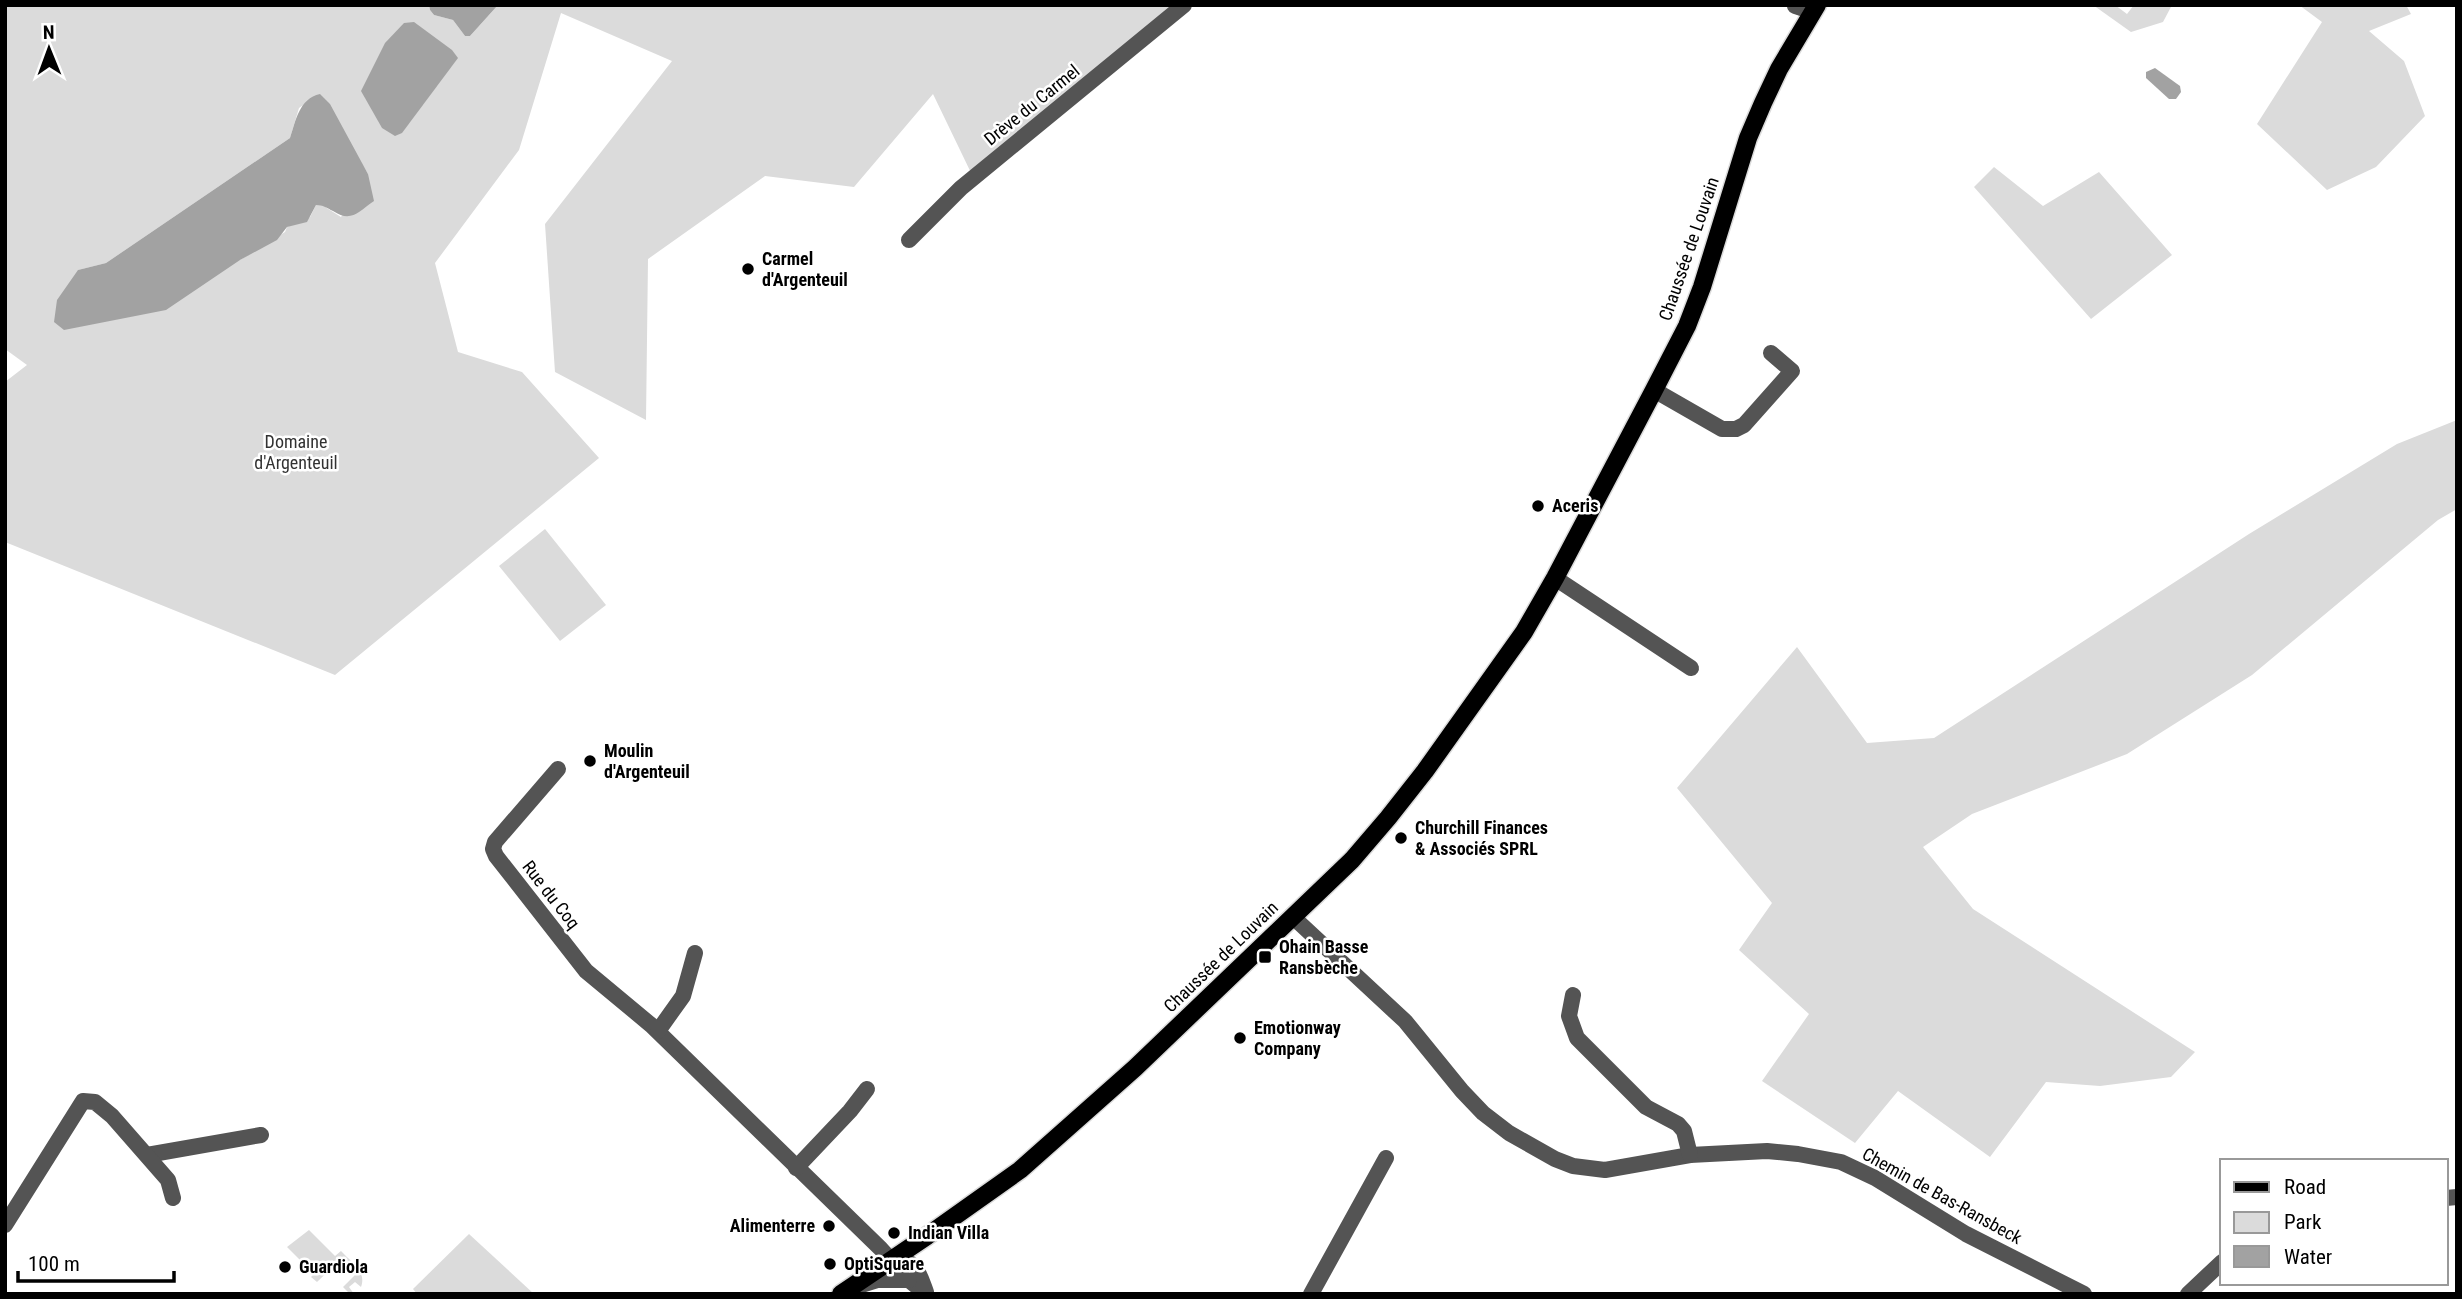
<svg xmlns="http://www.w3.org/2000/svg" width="2462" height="1299" font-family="'Roboto Condensed',sans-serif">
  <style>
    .green { fill: #dbdbdb; fill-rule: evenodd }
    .water { fill: #a2a2a2 }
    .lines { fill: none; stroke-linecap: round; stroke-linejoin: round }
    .major-casing { stroke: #dbdbdb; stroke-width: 21 }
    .minor { stroke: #545454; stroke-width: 16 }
    .major { stroke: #000; stroke-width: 18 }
    .poi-dot { fill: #000; stroke: #fff; stroke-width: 2.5 }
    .labels { text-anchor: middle; stroke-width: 5; stroke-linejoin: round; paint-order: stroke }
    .street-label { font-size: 18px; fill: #000; stroke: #fff }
    .poi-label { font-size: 18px; font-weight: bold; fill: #000; stroke: #fff; text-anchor: start }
    .park-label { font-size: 18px; fill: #323232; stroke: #fff }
  </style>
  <rect width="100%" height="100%" fill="#fff"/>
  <g class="green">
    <path d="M5 5H429L430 10 434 15 453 20 465 36H470L498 5H1193L974 179 933 94 854 187 765 176 648 259 646 420 555 372 545 224 672 61 561 13 519 150 435 263 458 352 522 372 599 458 335 675 5 542V382L27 365 5 349ZM306 103 353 149 368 174 341 217 322 205H316L310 217 287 227 285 232 240 260 78 270 106 263 290 138 299 108Z"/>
    <path d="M2093 5H2115L2127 14 2134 5H2172L2163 22 2131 32Z"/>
    <path d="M2299 5H2406L2411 14 2369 31 2404 61 2425 116 2376 167 2327 190 2257 124 2322 22Z"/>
    <path d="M1994 167 2043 206 2099 172 2172 255 2091 319 1974 187Z"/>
    <path d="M2457 420V509L2438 520 2252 675 2127 754 1972 814 1923 847 1973 909 2195 1052 2171 1077 2100 1086 2046 1082 1990 1157 1898 1091 1855 1143 1762 1081 1809 1014 1739 950 1772 903 1677 788 1797 647 1867 743 1934 738 2249 534 2397 444Z"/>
    <path d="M545 529 606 605 560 641 499 566Z"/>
    <path d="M309 1230 335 1256 341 1251C351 1262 367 1271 361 1287L355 1282 349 1287 354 1294H350L343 1287 356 1274 341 1259 317 1282 311 1277 314 1274 287 1247Z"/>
    <path d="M469 1234 534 1294H417L413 1289Z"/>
  </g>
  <g class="water">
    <path d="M429 5H498L470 36H465L453 20 434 15 430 10Z"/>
    <path d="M414 22 452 50 458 58 402 133 395 136 382 128 361 91 385 43 404 23Z"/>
    <path d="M2155 68 2180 86 2181 92 2176 99H2169L2146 78V72Z"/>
    <path d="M320 94 330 104 368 174 374 201C358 212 351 223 333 211 327 208 323 205 316 205L307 222 287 227 277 240 240 260 166 310 64 330 54 322 57 300 78 270 106 263 290 138C296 120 299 99 320 94Z"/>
  </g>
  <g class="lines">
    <defs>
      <path id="major" d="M841 1294 927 1236 1020 1170 1135 1068 1352 860 1388 818 1425 771 1524 632 1555 578 1654 390 1687 326 1702 287 1748 138 1763 103 1779 69 1817 5"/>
    </defs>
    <use href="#major" class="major-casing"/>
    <g class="minor">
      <path d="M1795 6 1813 12"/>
      <path d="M909 240 961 188 1184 5"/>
      <path d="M1654 390 1722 429H1736L1744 425 1792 371 1771 353"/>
      <path d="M1555 578 1691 668"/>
      <path d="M558 769 495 842 493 849 496 856 586 971 651 1025 881 1249 909 1280 926 1294"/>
      <path d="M1293 917 1405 1021 1462 1091 1483 1113 1509 1133 1555 1159 1573 1166 1605 1170 1690 1155 1767 1151 1798 1154 1841 1162 1875 1178 1966 1234 2084 1294"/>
      <path d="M1573 995 1569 1016 1577 1038 1646 1107 1678 1124 1684 1131 1690 1155"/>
      <path d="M658 1031 683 996 695 953"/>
      <path d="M147 1155 261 1135"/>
      <path d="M796 1168 850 1111 867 1089"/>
      <path d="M2446 1198 2457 1197"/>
      <path d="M5 1225 83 1101 95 1102 112 1116 168 1180 173 1198"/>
      <path d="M892 1261C916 1257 919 1273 926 1292"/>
      <path d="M858 1286 877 1280H909"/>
      <path d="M1311 1294 1386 1158"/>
      <path d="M2188 1294 2222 1262"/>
    </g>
    <use href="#major" class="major"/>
  </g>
  <g class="poi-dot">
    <circle cx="748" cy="269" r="7"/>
    <circle cx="1538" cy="506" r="7"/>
    <circle cx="590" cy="761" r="7"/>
    <circle cx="1401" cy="838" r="7"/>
    <rect x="1258" y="950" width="14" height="14" rx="3.5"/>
    <circle cx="1240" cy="1038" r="7"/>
    <circle cx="829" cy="1226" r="7"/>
    <circle cx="894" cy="1233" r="7"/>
    <circle cx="830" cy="1264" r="7"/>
    <circle cx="285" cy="1267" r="7"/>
  </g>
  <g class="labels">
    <g class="street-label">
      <text transform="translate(1032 105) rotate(-39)" y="6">Drève du Carmel</text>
      <text transform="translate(1689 249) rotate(-71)" y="6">Chaussée de Louvain</text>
      <text transform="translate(551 895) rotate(52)" y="6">Rue du Coq</text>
      <text transform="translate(1221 957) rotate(-44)" y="6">Chaussée de Louvain</text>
      <text transform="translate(1942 1196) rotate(29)" y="6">Chemin de Bas-Ransbeck</text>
    </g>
    <g class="poi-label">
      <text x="762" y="265">Carmel<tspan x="762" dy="21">d'Argenteuil</tspan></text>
      <text x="1552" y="512">Aceris</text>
      <text x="604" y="757">Moulin<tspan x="604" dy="21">d'Argenteuil</tspan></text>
      <text x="1415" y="834">Churchill Finances<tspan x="1415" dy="21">&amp; Associés SPRL</tspan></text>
      <text x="1279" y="953">Ohain Basse<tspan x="1279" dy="21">Ransbèche</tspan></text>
      <text x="1254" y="1034">Emotionway<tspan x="1254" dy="21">Company</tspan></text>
      <text x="815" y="1232" text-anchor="end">Alimenterre</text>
      <text x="908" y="1239">Indian Villa</text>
      <text x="844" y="1270">OptiSquare</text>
      <text x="299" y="1273">Guardiola</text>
    </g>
    <g class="park-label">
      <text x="296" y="448">Domaine<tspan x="296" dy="21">d'Argenteuil</tspan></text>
    </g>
  </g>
  <rect width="2462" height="1299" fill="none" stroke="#000000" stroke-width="14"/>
  <rect x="2220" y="1159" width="228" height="126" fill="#ffffff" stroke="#999999" stroke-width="2"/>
  <rect x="2234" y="1182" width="35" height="10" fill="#000000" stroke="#999999" stroke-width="2"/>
  <text x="2284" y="1194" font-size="21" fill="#000000">Road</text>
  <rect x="2234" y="1212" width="35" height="21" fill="#dbdbdb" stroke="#999999" stroke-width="2"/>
  <text x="2284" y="1229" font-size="21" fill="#000000">Park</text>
  <rect x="2234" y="1246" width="35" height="21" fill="#a2a2a2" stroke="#999999" stroke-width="2"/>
  <text x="2284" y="1264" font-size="21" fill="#000000">Water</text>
  <g transform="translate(49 49) rotate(359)" stroke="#ffffff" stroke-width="5" paint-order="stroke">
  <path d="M0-5L12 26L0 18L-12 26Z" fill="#000000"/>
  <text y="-10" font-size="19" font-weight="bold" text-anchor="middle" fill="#000000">N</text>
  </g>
  <path d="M18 1271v10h156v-10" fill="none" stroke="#000000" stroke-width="3.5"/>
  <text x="28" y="1271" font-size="21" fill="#000000" stroke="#ffffff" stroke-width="5" paint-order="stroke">100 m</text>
</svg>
